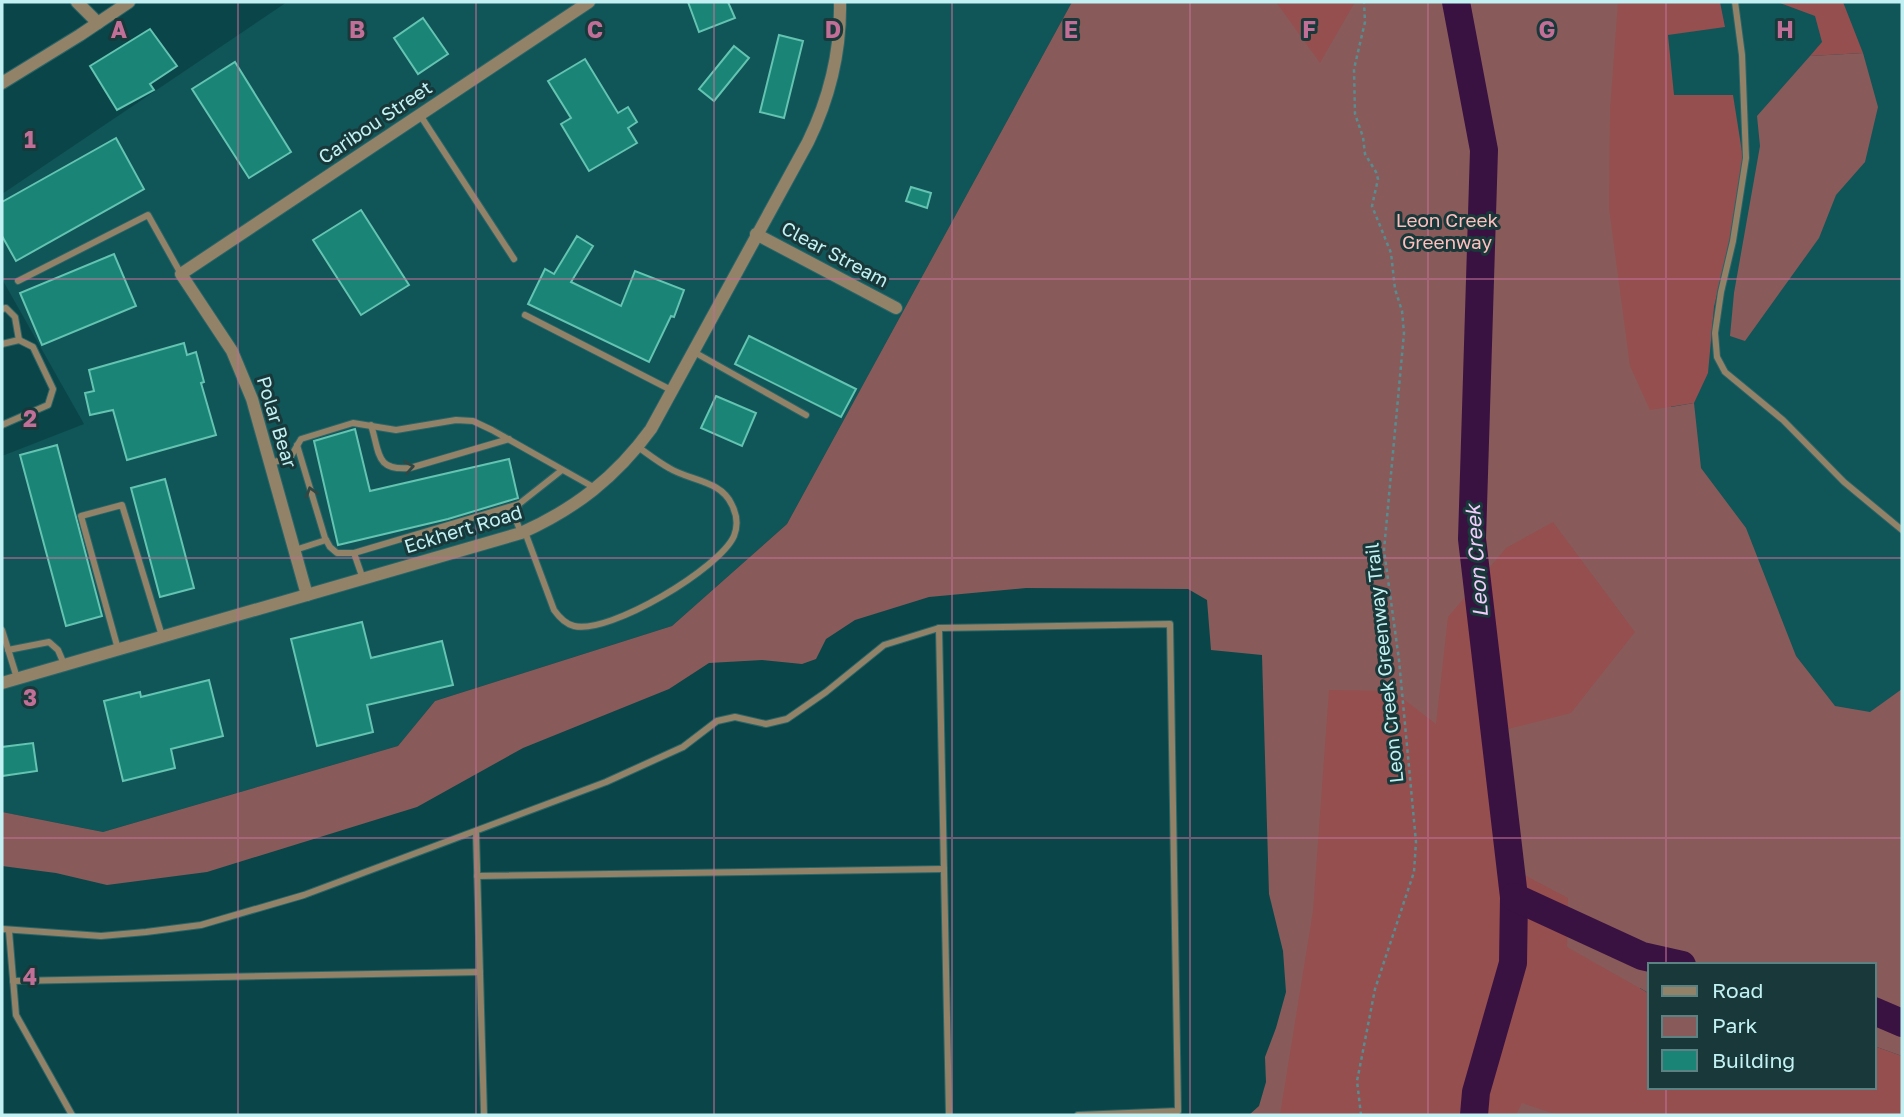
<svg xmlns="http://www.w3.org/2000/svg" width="1904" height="1117" font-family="'Golos Text',sans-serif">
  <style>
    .built { fill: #105558; fill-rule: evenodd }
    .green { fill: #885b5a }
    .forest { fill: #954f4f }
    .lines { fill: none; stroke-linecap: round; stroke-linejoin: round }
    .river { stroke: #391242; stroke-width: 28 }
    .building { fill: #1a8576; stroke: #64c3b1; stroke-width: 2 }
    .lane-casing { stroke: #2b6568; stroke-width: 8 }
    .street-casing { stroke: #2b6568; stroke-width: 14 }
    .path { stroke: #578d90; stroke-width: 2.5; stroke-dasharray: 3.5 3.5; stroke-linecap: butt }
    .lane { stroke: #928268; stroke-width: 6 }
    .street { stroke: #928268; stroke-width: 12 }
    .oneway { stroke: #304743 }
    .grid { fill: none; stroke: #c26f98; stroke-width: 2; stroke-opacity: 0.55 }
    .labels { text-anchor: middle; stroke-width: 6; stroke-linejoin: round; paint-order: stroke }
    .street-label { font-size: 19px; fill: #c3f1f3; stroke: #18383a }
    .park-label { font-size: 19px; fill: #ffbfbd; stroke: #18383a }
    .water-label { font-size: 21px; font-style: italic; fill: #f2ccfa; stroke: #18383a }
    .grid-label { font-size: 23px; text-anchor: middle; font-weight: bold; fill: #c26f98; stroke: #18383a; stroke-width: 6; stroke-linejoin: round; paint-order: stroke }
  </style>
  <rect width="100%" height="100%" fill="#0a4649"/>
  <g class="built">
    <path d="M287 2H1072L787 524 672 626 435 701 398 746 103 832 2 812V456L84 424 2 279V194Z"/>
    <path d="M1662 2H1902V1115H1620ZM1650 965H1874V1087H1650Z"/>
  </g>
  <g class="green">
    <path d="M1072 2H1662L1671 407 1694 403 1701 468 1746 528 1796 656 1835 706 1870 712 1902 689V1056L1874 1046V965H1650V994L1640 988 1620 1115H1249L1259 1106 1266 1082 1265 1057 1276 1028 1286 992 1283 951 1269 894 1262 655 1211 650 1207 600 1188 589 1026 588 929 597 855 620 826 639 816 659 802 664 762 660 709 663 669 689 523 748 417 807 207 872 107 885 56 873 2 866V812L103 832 398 746 435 701 672 626 787 524Z"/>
    <path d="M1863 53 1878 107 1865 162 1836 195 1819 238 1745 341 1730 336 1734 293 1760 146 1757 116 1810 56Z"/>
  </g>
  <g class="forest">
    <path d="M1276 2H1355L1320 63Z"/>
    <path d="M1618 2H1720L1725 27 1668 35 1674 95H1733L1743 158 1731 235 1714 307 1708 373 1694 403 1650 410 1630 366 1609 208 1610 110Z"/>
    <path d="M1777 2H1843L1863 53 1810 56 1822 42 1815 16Z"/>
    <path d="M1553 522 1635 632 1571 713 1504 730 1517 871 1568 898 1567 947 1650 994V1087H1874V1046L1902 1056V1115H1558L1522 1103 1516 1115H1280L1313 911 1329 690 1393 691 1436 724 1448 617 1506 548Z"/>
  </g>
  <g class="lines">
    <g class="river">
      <path d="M1456 2 1484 150 1472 539 1514 897 1513 963 1476 1092 1474 1115"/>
      <path d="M1514 897 1642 956 1682 965"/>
      <path d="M1874 1011 1902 1023"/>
    </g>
  </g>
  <g class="building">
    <path d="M688 2H728L735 18 699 32Z"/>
    <path d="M423 18 448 54 418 74 394 38Z"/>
    <path d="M150 29 177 66 150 84 154 90 117 110 90 66Z"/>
    <path d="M779 35 803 41 784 118 760 112Z"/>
    <path d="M734 46 749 58 714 101 699 89Z"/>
    <path d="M585 59 618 113 628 107 637 122 628 128 637 143 589 171 561 124 571 118 548 81Z"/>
    <path d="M235 62 291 152 249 178 192 89Z"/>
    <path d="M116 138 144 189 16 261 2 236V202Z"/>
    <path d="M911 187 931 193 927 208 906 201Z"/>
    <path d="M361 210 409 285 361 315 313 240Z"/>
    <path d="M577 236 593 246 571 282 621 306 635 271 684 290 674 317 671 316 649 362 528 304 545 269 554 274Z"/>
    <path d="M114 254 136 306 42 345 20 293Z"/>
    <path d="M749 336 856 389 841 417 735 364Z"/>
    <path d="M184 343 187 355 196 352 204 382 201 383 216 435 127 460 113 410 90 415 85 393 94 391 89 370Z"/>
    <path d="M716 396 756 413 742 446 701 428Z"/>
    <path d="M355 429 370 491 509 459 518 498 448 519 338 545 314 441Z"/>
    <path d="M57 445 102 616 66 626 20 455Z"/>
    <path d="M165 479 194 588 160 597 131 488Z"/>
    <path d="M362 622 371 658 442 641 453 685 367 705 373 732 317 746 291 639Z"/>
    <path d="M209 680 223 736 171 749 175 768 123 781 104 701 140 692 141 697Z"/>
    <path d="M33 743 37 771 2 776V747Z"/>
  </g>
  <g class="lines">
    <defs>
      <g id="lane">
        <path d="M1735 2 1742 55 1746 158 1733 241 1721 292 1715 333 1717 357 1725 372 1783 420 1844 482 1902 530"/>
        <path d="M420 115 514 259"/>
        <path d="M18 281 148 215 181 274"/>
        <path d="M2 309 6 308 15 317 19 340"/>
        <path d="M525 315 673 391"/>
        <path d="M2 344 19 340 33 347 53 389 48 405 2 425"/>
        <path d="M694 352 806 415"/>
        <path d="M371 425C380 453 375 471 410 468L509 439"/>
        <path d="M297 445 325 538 330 547 337 553H354L519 504"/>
        <path d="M270 463 290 458 301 439 353 423 396 430 456 420 473 421 492 430 595 488"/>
        <path d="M525 532 554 610C559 617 565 624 574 626 609 635 720 568 734 536 738 526 737 515 732 505 721 480 690 481 669 468 658 462 648 454 638 447"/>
        <path d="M521 533 516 520 519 504 562 470"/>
        <path d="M295 550 326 540"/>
        <path d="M354 553 363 579"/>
        <path d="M939 628 949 1115"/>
        <path d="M2 630 17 678"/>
        <path d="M118 649 81 516 122 505 162 636"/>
        <path d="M8 650 49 642 58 650 64 664"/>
        <path d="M476 832 484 1115"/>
        <path d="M477 876 944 869"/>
        <path d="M2 929 101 936 146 932 201 925 304 895 606 782 683 747 717 721 735 717 766 724 787 719 826 692 884 645 939 628 1170 624 1178 1111 1078 1115"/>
        <path d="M9 931 16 1015 72 1115"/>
        <path d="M13 981 480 972"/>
      </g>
      <g id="street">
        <path d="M77 2 98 23"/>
        <path d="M2 83 80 35 129 2"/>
        <path d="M756 234 896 308"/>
        <path d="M307 595 252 399 232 351 181 274 589 2"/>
        <path d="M2 683 521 533C575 509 616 477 651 429L808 142C830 97 841 52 840 2"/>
      </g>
    </defs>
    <use href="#lane" class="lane-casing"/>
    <use href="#street" class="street-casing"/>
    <path class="path" d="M1361 1115 1357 1081 1361 1061 1375 989 1414 872 1416 842 1399 660 1384 550 1404 333 1402 311 1395 289 1391 253 1372 206 1378 179 1376 172 1365 154 1363 137 1355 114 1354 69 1365 22 1364 2"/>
    <use href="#lane" class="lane"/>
    <use href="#street" class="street"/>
  </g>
  <defs><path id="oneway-chevron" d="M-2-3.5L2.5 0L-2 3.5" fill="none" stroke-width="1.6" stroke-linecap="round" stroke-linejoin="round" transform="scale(1.75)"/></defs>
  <g class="oneway">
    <use href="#oneway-chevron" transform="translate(409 467) rotate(-10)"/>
    <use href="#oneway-chevron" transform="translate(311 492) rotate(-107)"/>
  </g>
  <path class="grid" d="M238 2V1115M476 2V1115M714 2V1115M952 2V1115M1190 2V1115M1428 2V1115M1666 2V965M2 279H1902M2 558H1902M2 838H1902M1666 1087V1115"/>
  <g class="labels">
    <g class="street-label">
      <text transform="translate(375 122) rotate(-34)" y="7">Caribou Street</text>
      <text transform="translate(835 254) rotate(28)" y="7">Clear Stream</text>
      <text transform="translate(277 422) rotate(73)" y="7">Polar Bear</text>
      <text transform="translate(463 529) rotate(-17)" y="7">Eckhert Road</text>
      <text transform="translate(1384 663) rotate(-96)" y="7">Leon Creek Greenway Trail</text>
    </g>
    <g class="park-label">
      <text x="1447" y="227">Leon Creek<tspan x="1447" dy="22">Greenway</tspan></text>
    </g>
    <g class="water-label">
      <text transform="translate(1477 561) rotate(-94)" y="7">Leon Creek</text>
    </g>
  </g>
  <g class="grid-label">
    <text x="119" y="38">A</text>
    <text x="357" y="38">B</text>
    <text x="595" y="38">C</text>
    <text x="833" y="38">D</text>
    <text x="1071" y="38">E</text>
    <text x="1309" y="38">F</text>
    <text x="1547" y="38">G</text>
    <text x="1785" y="38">H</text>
    <text x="30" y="148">1</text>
    <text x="30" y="427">2</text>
    <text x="30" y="706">3</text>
    <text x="30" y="985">4</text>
  </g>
  <rect width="1904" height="1117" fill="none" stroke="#c3f1f3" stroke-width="7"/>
  <rect x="1648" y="963" width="228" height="126" fill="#18383a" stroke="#5c8284" stroke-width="2"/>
  <rect x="1662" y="986" width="35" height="10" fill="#928268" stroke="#5c8284" stroke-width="2"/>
  <text x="1712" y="998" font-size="21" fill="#c3f1f3">Road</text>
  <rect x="1662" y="1016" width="35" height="21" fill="#885b5a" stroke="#5c8284" stroke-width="2"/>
  <text x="1712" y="1033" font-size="21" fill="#c3f1f3">Park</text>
  <rect x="1662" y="1050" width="35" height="21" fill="#1a8576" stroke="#5c8284" stroke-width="2"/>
  <text x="1712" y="1068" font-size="21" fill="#c3f1f3">Building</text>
</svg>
